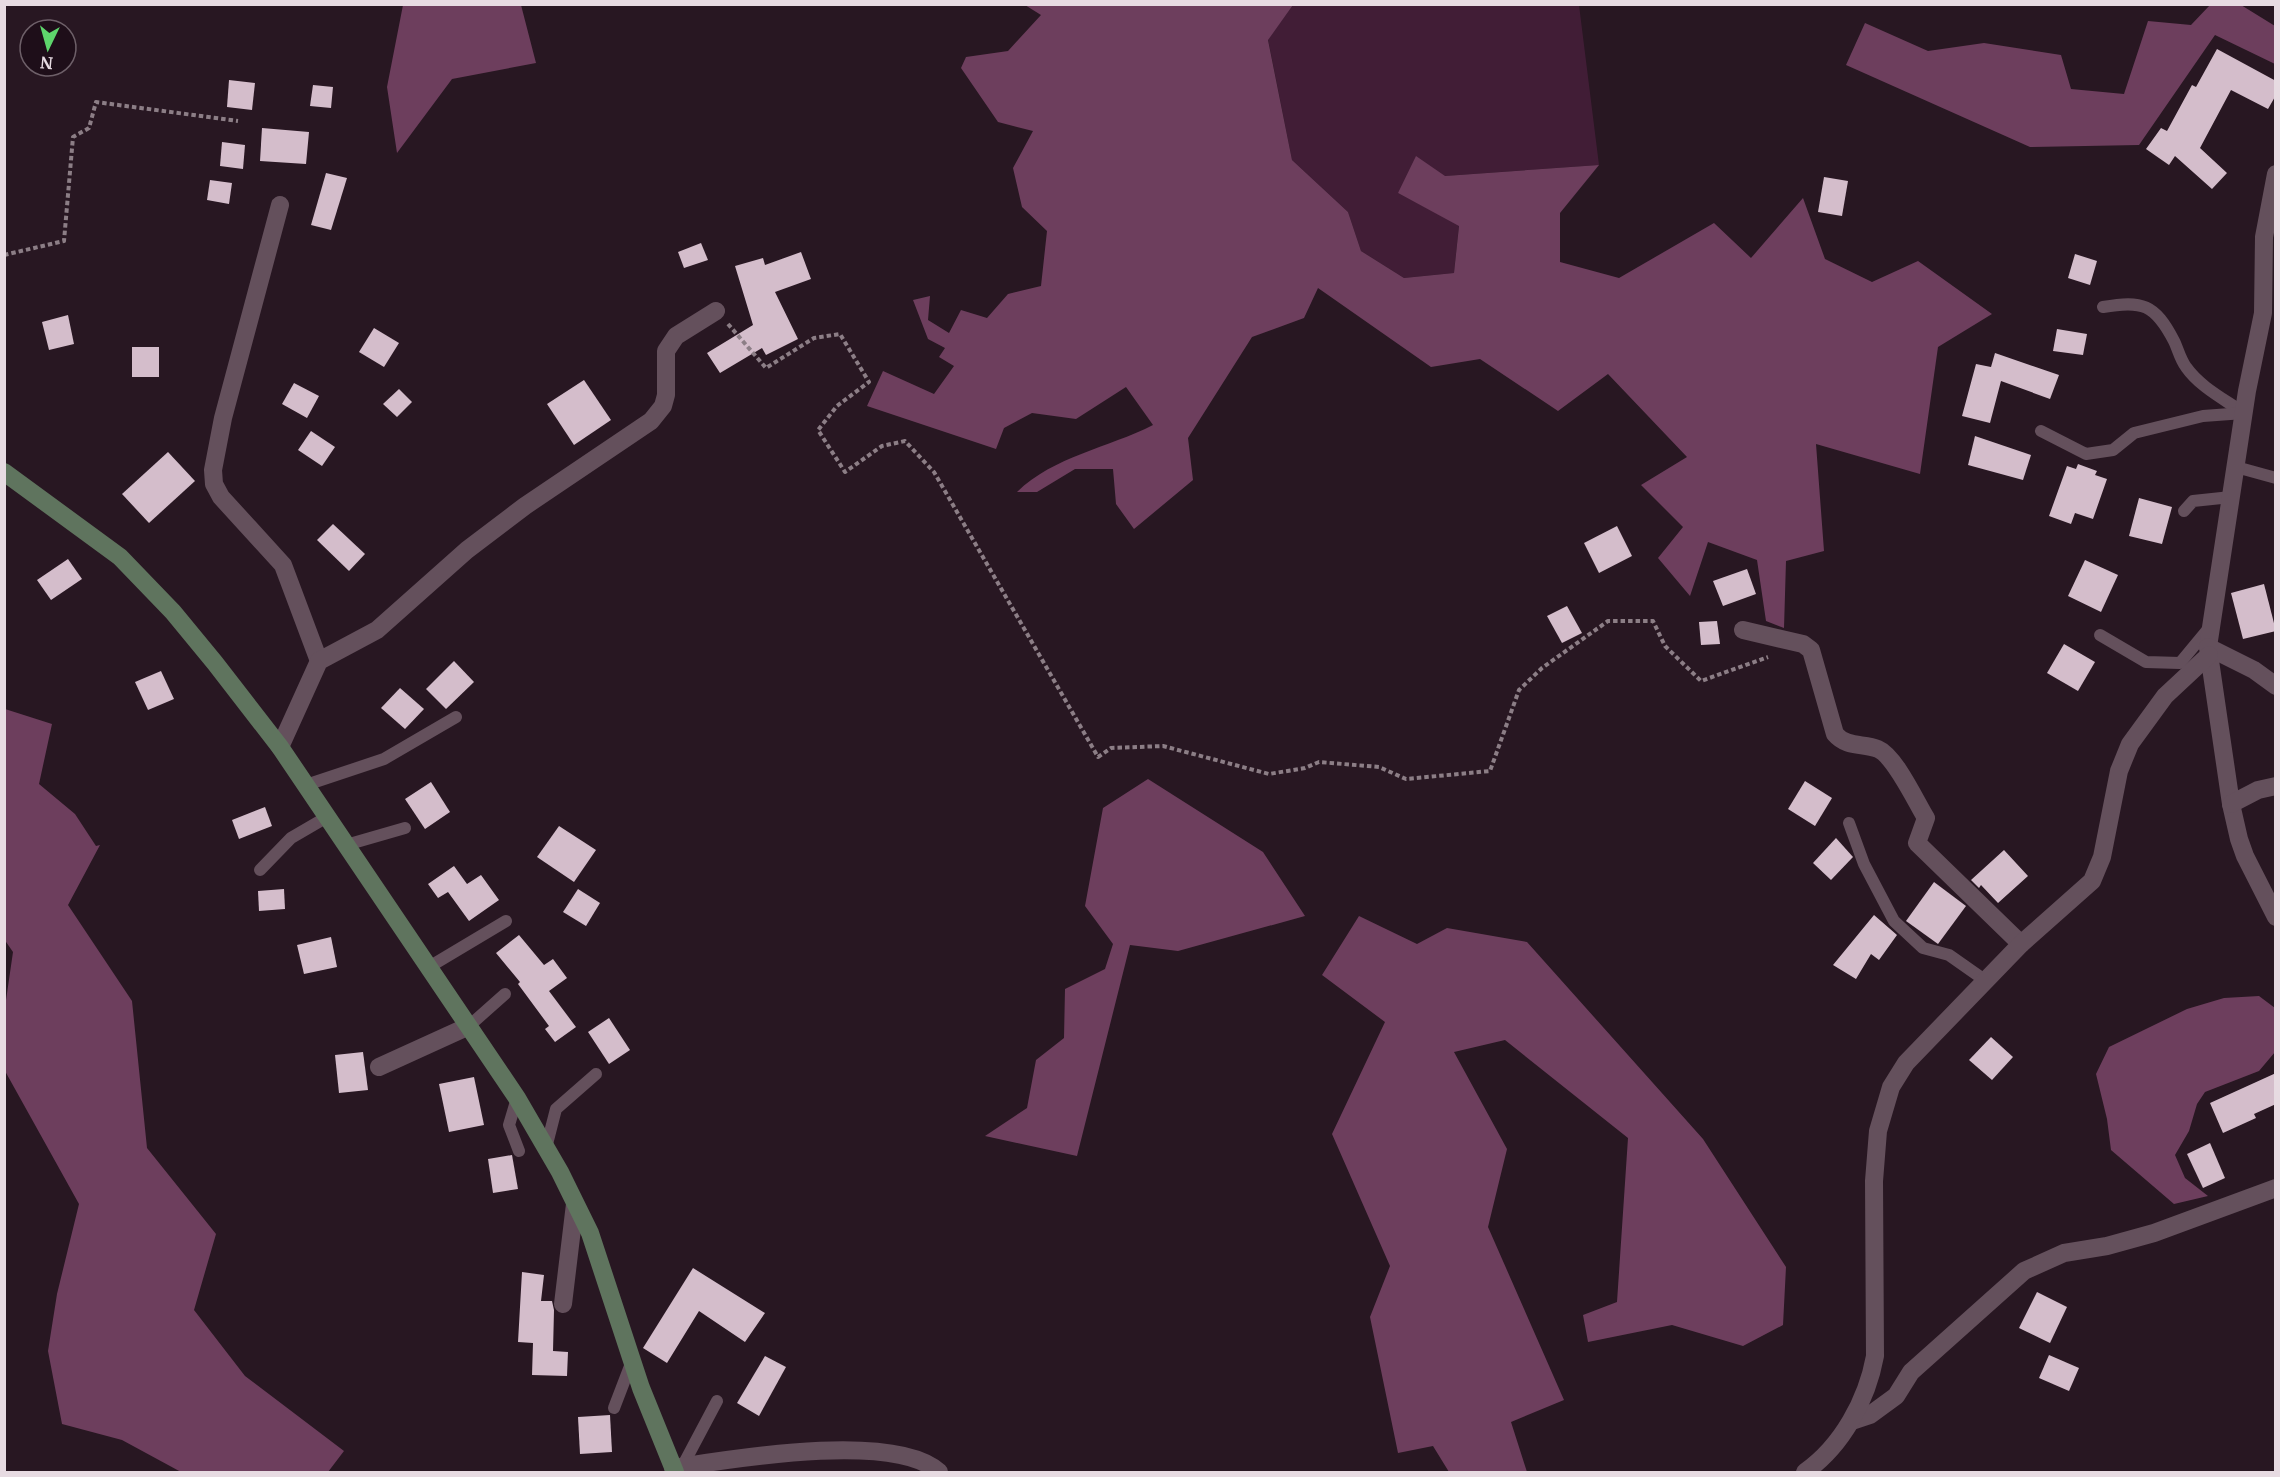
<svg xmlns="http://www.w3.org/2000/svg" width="2280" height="1477" font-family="Merriweather,serif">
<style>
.green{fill:#411d36}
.forest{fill:#6d3e5d}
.building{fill:#d4bdcb}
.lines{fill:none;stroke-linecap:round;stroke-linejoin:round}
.path{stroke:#8c7e86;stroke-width:4;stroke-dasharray:4.5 3;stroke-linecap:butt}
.lane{stroke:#64505c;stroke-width:12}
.street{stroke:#64505c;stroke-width:18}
.secondary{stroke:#5f745e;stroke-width:18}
</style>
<rect width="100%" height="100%" fill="#281722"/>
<polygon class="green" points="1293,5 1579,5 1599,165 1445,176 1398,193 1459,225 1454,273 1404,278 1361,251 1348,212 1292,160 1268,39"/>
<g class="forest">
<polygon points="403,5 521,5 536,63 452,79 397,153 387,87"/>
<path d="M1025,5H1293L1268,40L1292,160L1348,212L1361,251L1404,278L1454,273L1459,226L1398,193L1416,156L1445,176L1599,165L1560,213V262L1619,278L1714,223L1751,258L1803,198L1825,259L1872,282L1918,261L1992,314L1938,347L1920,474L1816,444L1824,551L1786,561L1784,628L1766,621L1757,560L1708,542L1690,596L1658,558L1683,527L1641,485L1687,457L1608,374L1558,411L1480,359L1431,367L1318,288L1304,318L1252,337L1188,438L1193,480L1134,529L1116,504L1113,469H1075L1037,492H1017C1054,456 1108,448 1153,425L1126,387L1076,419L1032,413L1004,428L996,449L867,406L883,371L934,394L954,366L939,357L945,348L928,339L913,300L930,296L928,320L949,333L961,310L987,318L1008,294L1041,286L1047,231L1022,207L1013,168L1033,131L998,122L961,68L966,57L1008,51L1041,15Z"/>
<polygon points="2241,5 2275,26 2275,64 2215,35 2139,145 2030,147 1846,65 1865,23 1928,51 1984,43 2061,55 2071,89 2124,94 2148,21 2191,25 2210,5"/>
<polygon points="5,709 52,724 39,784 75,814 96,846 100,845 68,905 132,1001 147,1148 216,1234 194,1310 245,1376 344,1451 328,1472 181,1472 122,1440 62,1424 48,1351 57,1294 79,1204 5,1071 5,1007 13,952 4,939"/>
<polygon points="1148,779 1263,852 1305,916 1178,951 1130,945 1077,1156 985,1136 1027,1108 1036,1060 1064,1038 1065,989 1105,969 1113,944 1085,906 1103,808"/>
<polygon points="1359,916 1417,944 1447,928 1527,942 1703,1139 1786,1267 1783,1325 1743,1346 1672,1325 1588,1342 1583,1315 1617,1302 1628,1138 1505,1040 1454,1052 1507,1149 1488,1227 1564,1400 1511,1422 1527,1472 1449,1472 1433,1446 1398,1453 1370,1317 1390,1266 1332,1134 1385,1022 1322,975"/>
<polygon points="2259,996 2275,1008 2275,1052 2259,1071 2205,1092 2197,1104 2189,1131 2175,1155 2185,1178 2208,1196 2174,1204 2111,1150 2107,1119 2096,1074 2109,1047 2187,1009 2224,998"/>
</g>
<g class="building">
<polygon points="2217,49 2276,81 2276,95 2268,109 2231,90 2200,148 2227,173 2212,189 2175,156 2169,165 2146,149 2161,128 2167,131 2192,85 2196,87"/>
<polygon points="229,80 255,83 252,110 227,107"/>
<polygon points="313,85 333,87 331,108 310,106"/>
<polygon points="262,128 309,132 306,164 260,161"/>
<polygon points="222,142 245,145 243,169 220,166"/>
<polygon points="326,173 347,178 331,230 311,225"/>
<polygon points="1824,177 1848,181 1842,216 1818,212"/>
<polygon points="210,180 232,183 229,204 207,200"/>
<polygon points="701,243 708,260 684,268 678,252"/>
<polygon points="801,252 811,279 775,292 798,339 766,355 762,348 720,373 707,353 753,325 735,266 763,258 765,265"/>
<polygon points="2075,254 2097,261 2090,285 2068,278"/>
<polygon points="68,315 74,344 49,350 42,322"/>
<polygon points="374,328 399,343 384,367 359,352"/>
<polygon points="2057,329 2087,334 2083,355 2053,351"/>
<rect x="132" y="347" width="27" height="30"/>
<polygon points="1995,353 2059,375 2050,399 2001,381 1990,423 1962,416 1976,364 1991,367"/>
<polygon points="584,380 611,420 574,445 547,404"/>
<polygon points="294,383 319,396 307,418 282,404"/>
<polygon points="399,389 412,402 397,417 383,404"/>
<polygon points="311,431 335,447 322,466 298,450"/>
<polygon points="1975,436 2031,455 2023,480 1968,465"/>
<polygon points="168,452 195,481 149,523 122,494"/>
<polygon points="2078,464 2097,471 2095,475 2107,479 2093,519 2075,513 2071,524 2049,516 2067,466 2076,469"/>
<polygon points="2139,498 2172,507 2162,544 2129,536"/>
<polygon points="333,524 365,554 349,571 317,540"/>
<polygon points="1617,526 1632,556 1599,573 1584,543"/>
<polygon points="68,559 82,579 51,600 37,580"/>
<polygon points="2085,560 2118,575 2101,612 2068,596"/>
<polygon points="1747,569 1756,594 1723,606 1713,581"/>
<polygon points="2264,584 2276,631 2243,639 2231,593"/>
<polygon points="1567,606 1582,633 1562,643 1547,616"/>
<polygon points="1717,621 1720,644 1701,645 1699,622"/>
<polygon points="2064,644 2095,662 2078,691 2047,673"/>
<polygon points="454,661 474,682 446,709 426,689"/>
<polygon points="161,671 174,699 148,710 135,682"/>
<polygon points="400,688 424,709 405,729 381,708"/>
<polygon points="1805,781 1832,798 1815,826 1788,809"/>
<polygon points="431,782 450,812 425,829 405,799"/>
<polygon points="265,807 272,826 239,839 232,820"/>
<polygon points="559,826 596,850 574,882 537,857"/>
<polygon points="1836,838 1853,857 1831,880 1813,863"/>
<polygon points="2004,850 2028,876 1998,903 1981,885 1979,888 1971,880"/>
<polygon points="454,866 467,884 481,875 499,900 469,921 448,892 438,898 428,884"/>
<polygon points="1934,882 1966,906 1938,944 1906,921"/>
<polygon points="284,889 285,909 259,911 258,891"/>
<polygon points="578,889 600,903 586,926 563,912"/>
<polygon points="1874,915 1897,935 1879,960 1871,954 1856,979 1833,965"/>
<polygon points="519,935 544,965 553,959 567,978 549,991 576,1027 555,1042 545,1029 549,1026 518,984 520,982 496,953"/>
<polygon points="331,937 337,967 304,974 297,945"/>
<polygon points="609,1018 630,1050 609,1064 588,1032"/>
<polygon points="1991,1037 2013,1057 1992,1080 1969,1060"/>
<polygon points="363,1052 368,1090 339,1093 335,1055"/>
<polygon points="2276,1073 2276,1104 2254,1114 2256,1118 2223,1133 2210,1103"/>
<polygon points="474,1077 484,1125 449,1132 439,1084"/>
<polygon points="2210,1143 2225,1178 2203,1188 2187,1154"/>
<polygon points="512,1155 518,1189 493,1193 488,1159"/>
<polygon points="693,1268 765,1313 745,1342 699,1311 667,1363 643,1348"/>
<polygon points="522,1272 544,1275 541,1301 552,1301 554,1310 553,1351 568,1352 567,1376 532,1375 533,1343 518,1342"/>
<polygon points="2037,1292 2067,1307 2050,1343 2019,1328"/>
<polygon points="2049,1355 2079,1368 2069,1391 2039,1378"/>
<polygon points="765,1356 786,1367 759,1416 737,1403"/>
<polygon points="610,1415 612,1452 580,1454 578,1417"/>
</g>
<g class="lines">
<g class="path">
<polyline points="4,255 64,241 73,137 89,128 96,102 238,121"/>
<polyline points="728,324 766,368 814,338 840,334 869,382 837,406 818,430 845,472 882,446 905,441 934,472 1098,757 1111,748 1163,746 1269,774 1305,768 1319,762 1379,767 1406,779 1490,771 1519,690 1542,668 1608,621 1653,621 1665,646 1701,681 1768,657"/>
</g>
<g class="lane">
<path d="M2103,307C2142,300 2155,304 2174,341C2178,349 2180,359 2186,367C2200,387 2224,399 2244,413"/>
<polyline points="2041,431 2086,454 2113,450 2134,433 2203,416 2244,413"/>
<polyline points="2236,467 2276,478"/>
<polyline points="2184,511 2193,501 2231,497"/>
<polyline points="2100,635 2146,662 2180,663 2209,628"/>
<polyline points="306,785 384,759 456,717"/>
<polyline points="1849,823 1864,864 1894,921 1923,948 1949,955 1986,981"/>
<polyline points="346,845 405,828"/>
<polyline points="260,870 291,838 327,817"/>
<polyline points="429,967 506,921"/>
<polyline points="469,1026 505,994"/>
<polyline points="517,1098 509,1125 519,1151"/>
<polyline points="546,1148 556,1109 596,1074"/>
<polyline points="614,1408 632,1361"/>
<polyline points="682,1467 717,1401"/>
</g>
<g class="street">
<polyline points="2276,174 2264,237 2263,313 2247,391 2208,647 2231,804 2239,839 2245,856 2276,917"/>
<polyline points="280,205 223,418 213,470 214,484 221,497 283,565 319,661"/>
<path d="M1743,630L1803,644L1811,650L1835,734C1847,748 1863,743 1878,749C1895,756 1916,802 1926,818L1917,843L2021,944"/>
<polyline points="2208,647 2254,670 2276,686"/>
<polyline points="280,747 319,661 377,630 467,550 525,506 651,421 663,406 666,395 666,351 676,336 716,311"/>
<polyline points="2231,804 2258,790 2276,786"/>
<polyline points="379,1067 469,1026"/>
<polyline points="563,1304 575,1204"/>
<polyline points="1852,1421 1870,1415 1896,1396 1911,1372 2024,1271 2064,1253 2107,1246 2154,1233 2276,1188"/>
<path d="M673,1468C732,1459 894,1431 939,1472"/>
<path d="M1805,1472C1842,1446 1867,1400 1875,1356L1874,1181L1878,1131L1891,1087L1906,1063L2021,944L2092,881L2102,857L2119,771L2130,744L2165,696L2209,655"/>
</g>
<polyline class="secondary" points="4,472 120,557 173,612 215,663 280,747 517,1098 560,1172 590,1233 641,1388 675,1472"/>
</g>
<rect width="2280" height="1477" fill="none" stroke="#e7dbe2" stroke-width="12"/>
<g transform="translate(48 48) rotate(185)"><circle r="28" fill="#1e0e19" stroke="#6e6069" stroke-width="1.5"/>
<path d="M0-4.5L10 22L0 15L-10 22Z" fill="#5ed56c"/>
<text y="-9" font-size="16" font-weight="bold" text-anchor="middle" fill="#e7dbe2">N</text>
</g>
</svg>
